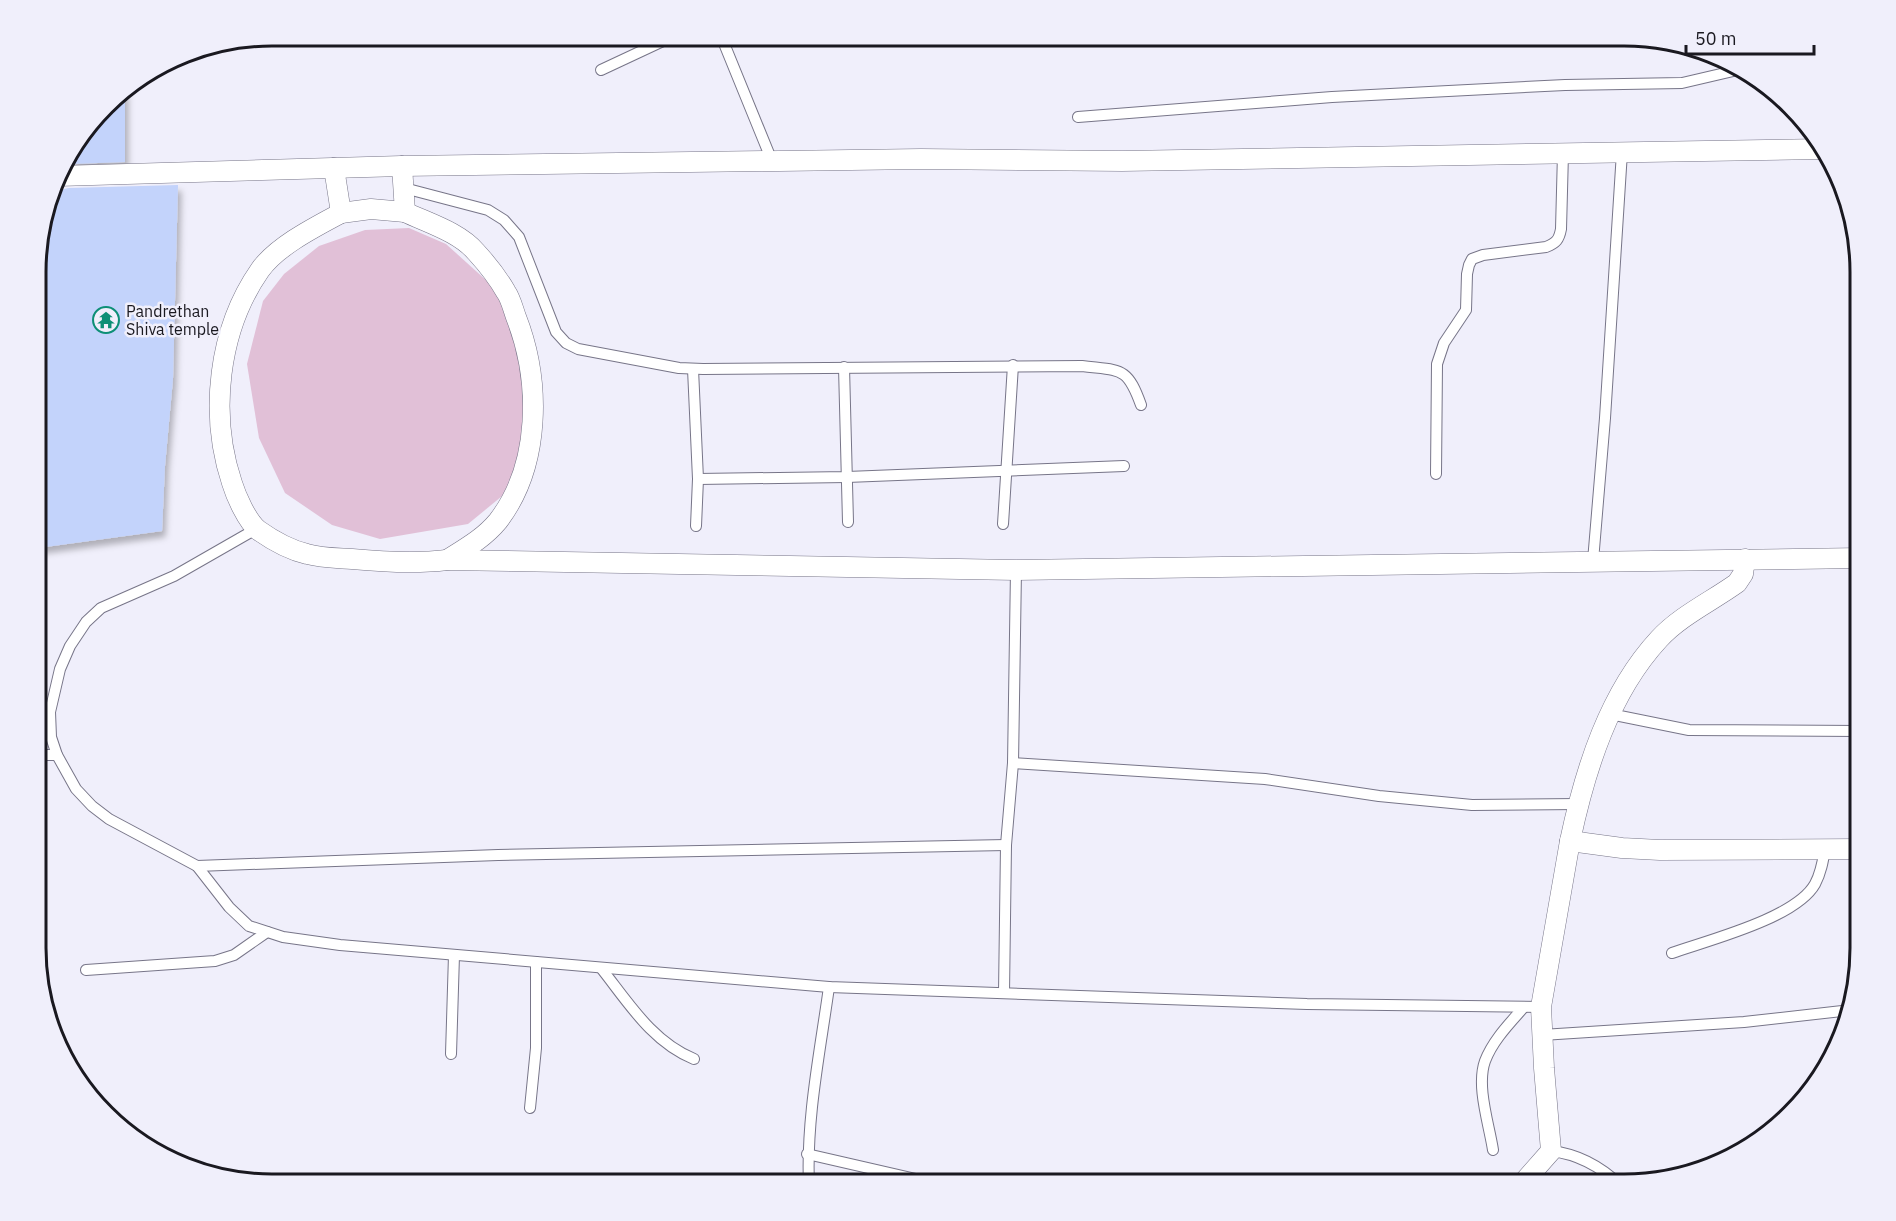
<svg xmlns="http://www.w3.org/2000/svg" width="1896" height="1221" font-family="'IBM Plex Sans',sans-serif">
<style>
.green{fill:#e1c0d7}
.building{fill:#c3d3fb;filter:url(#shadow)}
.lines{fill:none;stroke-linecap:round;stroke-linejoin:round}
.lane-casing{stroke:#777588;stroke-width:12}
.street-casing{stroke:#777588;stroke-width:21}
.lane{stroke:#fff;stroke-width:10}
.street{stroke:#fff;stroke-width:20}
.labels{text-anchor:middle;stroke-width:5;stroke-linejoin:round;paint-order:stroke}
.poi-label{font-size:16px;fill:#1a1920;stroke:#f0effb;text-anchor:start}
.rim{fill:none;stroke:#1a1920;stroke-width:3}
</style>
<defs>
<filter id="shadow"><feDropShadow dx="3.5" dy="6" stdDeviation="3" flood-color="#0004"/></filter>
</defs>
<rect width="100%" height="100%" fill="#f0effb"/>
<polygon class="green" points="409,228 446,244 497,290 528,382 528,428 507,492 468,524 380,539 332,525 285,493 259,438 247,364 263,301 284,274 319,246 365,230"/>
<g class="building">
<polygon points="125,89 125,162 70,164 70,154 116,95"/>
<polygon points="178,185 173,379 165,466 162,531 38,548 38,260 42,230 53,191 69,188"/>
</g>
<g class="lines">
<defs>
<g id="lane">
<polyline points="654,36 663,41 681,36"/>
<polyline points="721,36 772,161"/>
<polyline points="390,39 395,36"/>
<polyline points="601,70 663,41"/>
<polyline points="1078,117 1332,97 1565,85 1682,83 1742,69"/>
<path d="M404,188L488,210L504,220L519,237L556,332L566,343L578,349L679,368L703,369L1082,366C1121,371 1127,366 1141,405"/>
<polyline points="844,367 848,522"/>
<polyline points="693,369 698,479 696,526"/>
<path d="M1436,474L1437,364L1444,343L1466,310L1467,274L1469,265L1472,259L1483,255L1546,247C1556,243 1559,240 1561,229L1563,153"/>
<polyline points="698,479 847,477 1124,466"/>
<polyline points="1003,524 1013,365"/>
<polyline points="256,529 174,576 101,608 86,622 70,646 60,669 50,712 51,737 57,755 76,789 92,806 109,819 197,866 229,907 249,926 283,937 340,945 829,987 1307,1004 1541,1007"/>
<polyline points="1593,561 1605,418 1622,152"/>
<polyline points="1610,714 1689,730 1860,731"/>
<polyline points="38,755 57,755"/>
<polyline points="1013,763 1265,779 1379,796 1472,805 1578,804"/>
<polyline points="197,866 498,855 1006,845"/>
<path d="M1672,953C1709,940 1796,918 1815,884C1821,873 1823,861 1825,849"/>
<path d="M601,968C628,1002 652,1042 694,1059"/>
<polyline points="86,970 215,961 234,955 267,932"/>
<polyline points="1004,993 1006,845 1013,763 1016,570"/>
<polyline points="1542,1035 1744,1022 1851,1010"/>
<polyline points="451,1054 454,955"/>
<polyline points="530,1108 536,1048 536,962"/>
<path d="M1493,1150C1489,1124 1476,1086 1485,1061C1493,1040 1510,1023 1524,1007"/>
<path d="M1551,1151C1578,1154 1600,1166 1620,1185"/>
<polyline points="807,1154 942,1185"/>
<polyline points="411,1185 419,1180"/>
<path d="M809,1185C806,1119 820,1052 829,987"/>
</g>
<g id="street">
<path d="M402,166L405,212C428,223 459,232 476,252C487,264 498,278 506,292C511,299 513,309 516,317C541,381 541,465 498,521C484,538 466,548 447,560"/>
<path d="M334,168L341,213C315,227 277,246 260,270C218,330 209,414 232,483C236,496 247,521 258,530C272,540 290,550 307,554C321,558 337,558 352,559C384,562 415,564 447,560L1016,570L1860,558"/>
<polyline points="58,176 402,166 921,159 1122,161 1823,149"/>
<polyline points="341,213 371,209 405,212"/>
<path d="M1745,559L1743,574L1737,583C1712,601 1680,616 1659,639C1609,693 1585,770 1570,841L1622,848L1660,850L1860,849"/>
<polyline points="1521,1185 1551,1151 1544,1068 1541,1007 1570,841"/>
</g>
</defs>
<use href="#lane" class="lane-casing"/>
<use href="#street" class="street-casing"/>
<use href="#lane" class="lane"/>
<use href="#street" class="street"/>
</g>
<defs>
<symbol id="temple-ring" viewBox="-11 -11 22 22"><circle r="9.5" fill="#f0effb" stroke="#0d8f76" stroke-width="1.5"/><path d="M0-6L5-2H3V0L6.5 2.5H4V6H1.5V3h-3V6H-4V2.5H-6.5L-3 0V-2H-5Z" fill="#0d8f76"/></symbol>
</defs>
<g fill-rule="evenodd">
<use href="#temple-ring" x="91" y="305" width="30" height="30"/>
</g>
<g class="labels">
<g class="poi-label">
<text x="126" y="317">Pandrethan<tspan x="126" dy="18">Shiva temple</tspan></text>
</g>
</g>
<path d="M0 0H1896V1221H0ZM272 46H1624A226 226 0 0 1 1850 272V948A226 226 0 0 1 1624 1174H272A226 226 0 0 1 46 948V272A226 226 0 0 1 272 46Z" fill="#f0effb" fill-rule="evenodd"/>
<path class="rim" d="M272 46H1624A226 226 0 0 1 1850 272V948A226 226 0 0 1 1624 1174H272A226 226 0 0 1 46 948V272A226 226 0 0 1 272 46Z"/>
<path d="M1686 45v9h128v-9" fill="none" stroke="#1a1920" stroke-width="3"/>
<text x="1695" y="45" font-size="18" fill="#1a1920" stroke="#f0effb" stroke-width="4.5" paint-order="stroke">50 m</text>
</svg>
